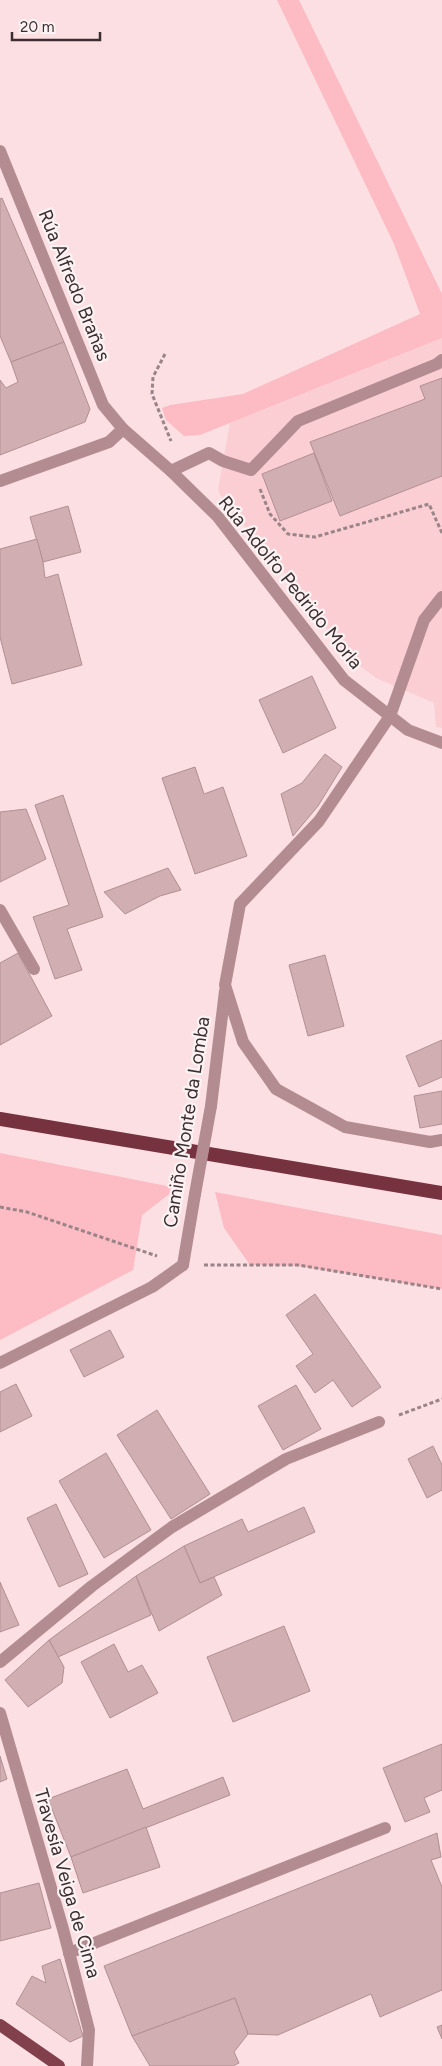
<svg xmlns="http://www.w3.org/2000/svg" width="442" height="2066" font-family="Figtree,sans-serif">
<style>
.built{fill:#fbced3}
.green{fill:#fdbbc4}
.building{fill:#d1aeb2;stroke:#b18f93}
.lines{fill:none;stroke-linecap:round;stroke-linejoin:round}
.path{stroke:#998487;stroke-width:3;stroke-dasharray:4 2.5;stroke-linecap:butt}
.service{stroke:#b38c91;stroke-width:12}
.minor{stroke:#b38c91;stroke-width:12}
.primary{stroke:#81404c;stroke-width:12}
.trunk{stroke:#773240;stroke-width:14}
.minor-bridge{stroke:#b38c91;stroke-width:12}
.labels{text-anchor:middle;stroke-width:4.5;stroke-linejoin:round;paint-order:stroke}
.street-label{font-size:19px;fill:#3c2e30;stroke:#faf2f3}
</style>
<rect width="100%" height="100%" fill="#fcdfe2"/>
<polygon class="built" points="442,338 442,728 436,727 434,703 376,678 347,656 275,560 225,505 218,490 230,423"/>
<g class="green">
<polygon points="277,0 299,0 442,294 442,338 200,435 184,436 166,420 162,408 170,405 243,394 420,314 394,244"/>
<polygon points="0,1153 177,1188 142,1215 133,1270 0,1340"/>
<polygon points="215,1192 442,1235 442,1289 298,1266 250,1265 224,1228"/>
</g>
<g class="building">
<polygon points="2,198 64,342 11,362 0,336 0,199"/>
<polygon points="64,342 90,409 85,422 0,455 0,380 6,388 18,382 11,362"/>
<polygon points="442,378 442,476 340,516 310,442 425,399 420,386"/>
<polygon points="314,453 332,501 280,521 262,474"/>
<polygon points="68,506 81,552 43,562 30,517"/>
<polygon points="37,539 43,562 45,578 58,574 82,665 12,684 0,637 0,549"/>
<polygon points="312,676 336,728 283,753 259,700"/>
<polygon points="325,754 342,767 318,806 293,836 281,794 302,783"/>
<polygon points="195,767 204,794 223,787 247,856 195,874 162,778"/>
<polygon points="63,795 103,917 67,929 82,970 55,979 33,917 69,905 35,805"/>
<polygon points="26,809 46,859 0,882 0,812"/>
<polygon points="168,868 181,890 160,896 125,914 104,892"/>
<polygon points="18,953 52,1016 0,1045 0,963"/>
<polygon points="325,955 344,1026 308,1036 289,965"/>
<polygon points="442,1040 442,1077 419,1087 406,1056"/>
<polygon points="442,1091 442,1124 420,1128 414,1096"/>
<polygon points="315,1294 381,1387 352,1407 333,1380 315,1393 296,1366 313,1354 286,1315"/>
<polygon points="110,1330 124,1357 84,1377 70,1350"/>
<polygon points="16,1384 32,1416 0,1432 0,1392"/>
<polygon points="296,1385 321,1429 283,1450 258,1406"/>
<polygon points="157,1410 210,1494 171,1519 117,1435"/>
<polygon points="433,1446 442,1465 442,1490 427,1498 408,1459"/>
<polygon points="106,1453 151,1530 104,1558 59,1481"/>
<polygon points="56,1504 88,1574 59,1587 27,1518"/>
<polygon points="304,1507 315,1532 200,1583 184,1546 242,1519 248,1532"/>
<polygon points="184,1546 200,1583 214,1577 222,1595 159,1631 136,1576"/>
<polygon points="136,1576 151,1615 58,1657 49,1640"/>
<polygon points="0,1582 19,1625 0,1632"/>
<polygon points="284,1626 310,1691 233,1722 207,1657"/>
<polygon points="49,1640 64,1667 62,1683 28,1707 5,1680"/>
<polygon points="114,1644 128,1672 142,1665 158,1693 110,1718 81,1662"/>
<polygon points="442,1744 442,1790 424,1798 430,1812 405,1822 383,1768"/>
<polygon points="0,1756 7,1779 0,1782"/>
<polygon points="127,1769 143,1809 223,1777 230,1795 71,1857 48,1799"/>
<polygon points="146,1827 160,1867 83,1893 71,1857"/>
<polygon points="437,1833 441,1857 431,1860 442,1887 442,1990 380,2017 371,1994 278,2035 248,2034 235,1998 132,2036 104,1966"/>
<polygon points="39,1883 51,1928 0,1941 0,1893"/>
<polygon points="60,1959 83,2036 70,2042 16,2004 32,1976 46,1983 42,1966"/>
<polygon points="235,1998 248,2034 234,2052 239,2063 233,2066 150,2066 132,2036"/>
<polygon points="442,2025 442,2039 437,2027"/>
</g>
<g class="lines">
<g class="path">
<polyline points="165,354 153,377 152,394 171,441"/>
<polyline points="260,489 270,514 288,534 315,537 429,504 442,533"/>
<polyline points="0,1207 27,1212 157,1256"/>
<polyline points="204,1265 298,1265 442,1289"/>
<polyline points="399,1415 442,1399"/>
</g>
<g class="service">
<polyline points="171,471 209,453 223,461 251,470 298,421 437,364 442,360"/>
<polyline points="390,716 424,620 442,597"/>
<polyline points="0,1363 152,1287 183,1265"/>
<polyline points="69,1953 385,1828"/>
</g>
<g class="minor">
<polyline points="0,151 103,405 123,429 171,471 218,517 344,680 408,730 442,743"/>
<polyline points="0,481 109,442 123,429"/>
<polyline points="390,716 319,821 240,904 225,985 243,1042 276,1089 345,1127 430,1142 442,1140"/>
<polyline points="0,910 34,969"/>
<polyline points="211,1106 225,991"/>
<polyline points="183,1265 195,1194"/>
<polyline points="0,1662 92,1586 172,1527 286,1459 379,1422"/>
<polyline points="0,1713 63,1929 89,2030 87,2066"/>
</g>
<polyline class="primary" points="0,2025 59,2066"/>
<polyline class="trunk" points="0,1119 442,1193"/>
<polyline class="minor-bridge" points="195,1194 211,1106"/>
</g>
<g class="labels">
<g class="street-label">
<text transform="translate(75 285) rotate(68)" y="7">Rúa Alfredo Brañas</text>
<text transform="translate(291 582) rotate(51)" y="7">Rúa Adolfo Pedrido Morla</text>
<text transform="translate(186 1122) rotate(-81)" y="7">Camiño Monte da Lomba</text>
<text transform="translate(68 1883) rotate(74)" y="7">Travesía Veiga de Cima</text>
</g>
</g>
<path d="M12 32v8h88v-8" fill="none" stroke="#3c2e30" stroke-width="2.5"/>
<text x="20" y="32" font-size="15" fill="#3c2e30" stroke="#faf2f3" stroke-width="4" paint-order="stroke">20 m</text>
</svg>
